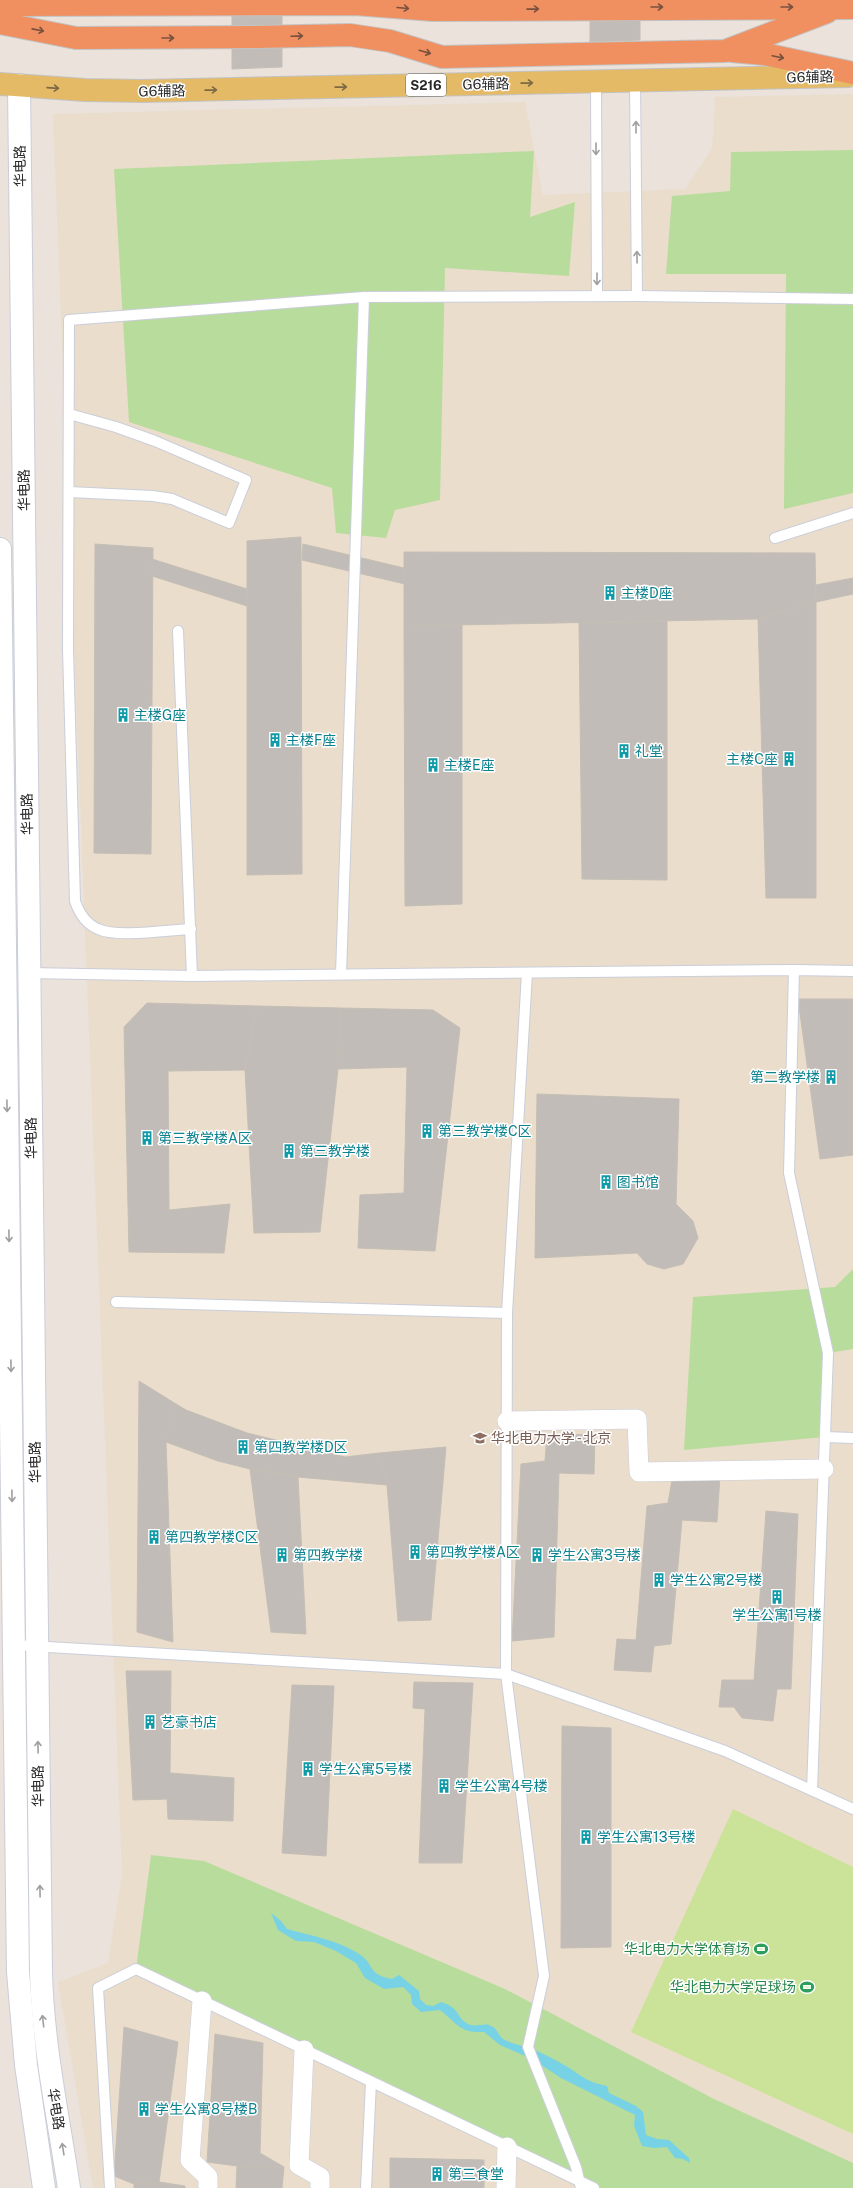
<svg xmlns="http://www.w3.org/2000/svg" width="853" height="2188" font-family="'Public Sans','Noto Sans SC',sans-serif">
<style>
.education{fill:#eaddcc}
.green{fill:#b8dc9c}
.pitch{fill:#cbe398}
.water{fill:#76d2e4}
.building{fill:#c2bcb8;stroke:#c5beb5}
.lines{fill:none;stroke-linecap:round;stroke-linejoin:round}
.service-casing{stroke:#caced9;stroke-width:12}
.minor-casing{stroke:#caced9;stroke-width:20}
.tertiary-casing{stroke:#caced9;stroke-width:24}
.primary-casing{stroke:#c3c3c3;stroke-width:24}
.motorway-casing{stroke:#c3c3c3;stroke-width:24}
.service{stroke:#fff;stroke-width:10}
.minor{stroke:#fff;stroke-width:19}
.tertiary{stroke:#fff;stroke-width:22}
.primary{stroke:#e4ba66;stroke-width:22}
.motorway{stroke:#f08f60;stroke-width:22}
.oneway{stroke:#79523f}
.oneway2{stroke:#7d6a44}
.oneway3{stroke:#9f9f9f}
.labels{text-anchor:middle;stroke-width:3;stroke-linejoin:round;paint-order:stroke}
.shield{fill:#fff;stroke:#696969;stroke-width:1}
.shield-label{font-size:13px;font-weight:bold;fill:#292929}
.street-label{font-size:14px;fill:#292929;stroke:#fff}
.culture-label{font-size:14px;fill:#0d838f;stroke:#fff;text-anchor:start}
.education-label{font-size:14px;fill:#785e54;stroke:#fff;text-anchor:start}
.leisure-label{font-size:14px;fill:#27864d;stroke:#fff;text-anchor:end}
</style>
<rect width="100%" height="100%" fill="#eae2db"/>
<polygon class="education" points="853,94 853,2188 93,2188 58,1982 108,1963 122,1874 53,114 525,102 543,195 685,189 712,149 715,97"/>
<g class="green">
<polygon points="853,150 853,493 784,509 786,274 666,274 672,196 730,191 731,152"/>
<polygon points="534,151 530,217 575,202 569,276 445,268 440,500 395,510 386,538 336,533 332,488 129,422 114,169"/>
<polygon points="853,1269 853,1349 828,1353 824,1437 684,1450 693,1297 835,1287"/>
<polygon points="151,1855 204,1861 505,1989 714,2099 853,2163 853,2188 597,2188 136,1969"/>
</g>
<polygon class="pitch" points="733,1809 853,1867 853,2134 631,2032"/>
<path class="water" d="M271,1913L281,1921L287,1929C312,1936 338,1940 359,1954C376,1965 366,1974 392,1979L399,1975L419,1991L420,1999L426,2005L433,2006L441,2002C461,2008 456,2018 468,2024C477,2028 484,2022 491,2026C498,2029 498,2035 503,2039C513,2045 526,2046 537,2051C546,2055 556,2060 564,2065C582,2075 585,2082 607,2086L609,2093L636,2106L643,2112L646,2135L657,2139L669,2140L689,2158L690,2163L683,2159L675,2158L667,2147L654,2148L642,2146L634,2126L635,2115L561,2078L532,2059L500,2045L484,2032C459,2033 458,2024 440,2010L421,2012L412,2004L411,1995L403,1987L384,1989L365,1978L356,1963L336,1951L314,1942L296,1941L278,1930Z"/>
<g class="building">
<polygon points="590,0 640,0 640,40 590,42"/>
<polygon points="282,9 282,67 232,69 232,11"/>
<polygon points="301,537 302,874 247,875 247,541"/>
<polygon points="95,544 153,548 151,854 94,853"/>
<polygon points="303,544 404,568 405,584 302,560"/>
<polygon points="404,552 815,553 816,602 758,619 404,626"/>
<polygon points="152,559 247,589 247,606 152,576"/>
<polygon points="853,578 853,594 816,602 816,585"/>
<polygon points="816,602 816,898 766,898 758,619"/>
<polygon points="667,621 667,880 582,879 579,623"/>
<polygon points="462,625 462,904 405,906 404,626"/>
<polygon points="798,999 853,999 853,1155 820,1159"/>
<polygon points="147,1003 257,1006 245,1070 168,1071 169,1210 230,1204 224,1253 129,1252 124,1027"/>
<polygon points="257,1006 340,1008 338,1069 320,1232 254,1233 245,1070"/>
<polygon points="340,1008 433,1010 460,1028 435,1251 358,1248 360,1195 404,1193 407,1067 338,1069"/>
<polygon points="537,1094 679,1099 676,1204 693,1221 698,1238 683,1264 664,1269 647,1264 637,1253 535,1258"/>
<polygon points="139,1381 176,1404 166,1442 173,1642 137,1632"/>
<polygon points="176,1404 186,1410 247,1433 345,1457 379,1453 387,1485 298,1477 250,1469 218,1461 166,1442"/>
<polygon points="595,1434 594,1474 559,1473 554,1637 512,1641 521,1464 545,1461 547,1436"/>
<polygon points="446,1447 431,1620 398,1621 387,1485 379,1453"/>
<polygon points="250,1469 298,1477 306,1634 271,1632"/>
<polygon points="673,1474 720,1476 717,1522 682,1520 671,1644 654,1646 651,1672 614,1670 617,1639 636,1640 647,1506 668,1503"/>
<polygon points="766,1511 798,1514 791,1689 777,1689 773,1721 742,1718 734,1707 719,1707 722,1680 754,1680"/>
<polygon points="126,1671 171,1671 170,1773 234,1778 233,1821 168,1819 167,1799 133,1800"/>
<polygon points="414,1682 473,1683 462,1863 419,1863 425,1709 413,1708"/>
<polygon points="292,1685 334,1686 326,1856 282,1853"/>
<polygon points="562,1726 611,1728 611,1947 561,1948"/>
<polygon points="124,2027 178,2042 159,2182 134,2184 114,2176"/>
<polygon points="215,2034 263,2043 260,2153 284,2167 237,2166 207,2162"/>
<polygon points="390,2158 484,2160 484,2188 390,2188"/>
<polygon points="237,2166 284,2167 282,2188 236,2188"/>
<polygon points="159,2182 185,2186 185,2188 134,2188 134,2184"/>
</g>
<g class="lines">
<defs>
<g id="service">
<polyline points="635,81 637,296"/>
<polyline points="596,82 597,296"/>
<polyline points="69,492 153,496 172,499 229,523 246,480 155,441 116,427 69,414"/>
<polyline points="775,538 853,513"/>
<polyline points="178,631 192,976"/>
<path d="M191,929C169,930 116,938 98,929C86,924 79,913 75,901L68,649L69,320L364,297L637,296L853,299"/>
<polyline points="794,970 789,1173 828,1353 812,1790"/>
<polyline points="29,973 192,976 794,970 853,971"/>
<polyline points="527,973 507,1313 506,1674 544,1976 528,2047 576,2167 581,2188"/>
<polyline points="341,974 364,297"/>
<polyline points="116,1302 507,1313"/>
<polyline points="825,1437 853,1438"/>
<polyline points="14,1645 506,1674 725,1751 853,1809"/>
<polyline points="110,2188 98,1988 136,1969 594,2188"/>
<polyline points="366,2188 371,2082"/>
</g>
<g id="minor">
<polyline points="507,1421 637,1419 639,1472 824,1469"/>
<polyline points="202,2001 190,2160 208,2177 208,2188"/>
<polyline points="304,2050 299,2165 320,2177 320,2188"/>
<polyline points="506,2188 507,2147"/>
</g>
<g id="tertiary">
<path d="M19,85L41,1973C43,2045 58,2116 69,2188"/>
<polyline points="0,549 18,1972 26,2065 44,2188"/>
</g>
<polyline id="primary" points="0,84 85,90 142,91 848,76"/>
<g id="motorway">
<polyline points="0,5 355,4 433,10 853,8"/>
<polyline points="0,23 76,38 256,37 350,35 390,41 442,57 725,51 827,12"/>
<polyline points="732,51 764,54 853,73"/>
</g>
</defs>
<use href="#service" class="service-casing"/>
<use href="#minor" class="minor-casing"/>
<use href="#tertiary" class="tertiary-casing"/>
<use href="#primary" class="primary-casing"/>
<use href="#motorway" class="motorway-casing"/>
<use href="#service" class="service"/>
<use href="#minor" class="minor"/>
<use href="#tertiary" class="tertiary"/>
<use href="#primary" class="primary"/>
<use href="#motorway" class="motorway"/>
</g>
<defs><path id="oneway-shaft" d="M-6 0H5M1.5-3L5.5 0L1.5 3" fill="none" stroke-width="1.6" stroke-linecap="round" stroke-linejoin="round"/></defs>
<g class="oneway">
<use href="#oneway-shaft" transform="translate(657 7)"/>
<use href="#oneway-shaft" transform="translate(787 7)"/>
<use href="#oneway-shaft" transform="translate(403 8) rotate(5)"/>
<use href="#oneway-shaft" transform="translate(533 9) rotate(-1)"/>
<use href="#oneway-shaft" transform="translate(38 30) rotate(11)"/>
<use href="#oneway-shaft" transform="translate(297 36) rotate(-2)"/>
<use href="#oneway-shaft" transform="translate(168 38)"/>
<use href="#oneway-shaft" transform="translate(425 52) rotate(16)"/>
<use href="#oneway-shaft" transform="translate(778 57) rotate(12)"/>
</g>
<g class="oneway2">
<use href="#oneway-shaft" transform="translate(527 83) rotate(-1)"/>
<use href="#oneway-shaft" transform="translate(341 87) rotate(-1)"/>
<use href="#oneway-shaft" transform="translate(53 88) rotate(4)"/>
<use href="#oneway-shaft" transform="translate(211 90) rotate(-1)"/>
</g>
<g class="oneway3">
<use href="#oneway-shaft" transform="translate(636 127) rotate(-90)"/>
<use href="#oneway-shaft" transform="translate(596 149) rotate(90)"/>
<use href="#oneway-shaft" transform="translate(637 257) rotate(-91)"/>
<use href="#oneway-shaft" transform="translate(597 279) rotate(90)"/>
<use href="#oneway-shaft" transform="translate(7 1106) rotate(89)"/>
<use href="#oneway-shaft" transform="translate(9 1236) rotate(89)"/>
<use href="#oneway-shaft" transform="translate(11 1366) rotate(89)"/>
<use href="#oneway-shaft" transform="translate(12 1496) rotate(89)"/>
<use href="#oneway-shaft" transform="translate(38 1747) rotate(-91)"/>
<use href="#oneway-shaft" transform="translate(40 1891) rotate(-91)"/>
<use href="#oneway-shaft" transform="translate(43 2021) rotate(-97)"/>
<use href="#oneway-shaft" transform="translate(63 2149) rotate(-99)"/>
</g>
<defs>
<symbol id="building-bare" viewBox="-9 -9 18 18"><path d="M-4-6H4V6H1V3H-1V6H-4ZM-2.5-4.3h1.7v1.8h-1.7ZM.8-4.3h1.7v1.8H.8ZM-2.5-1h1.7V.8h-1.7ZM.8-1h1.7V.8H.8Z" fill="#0f9aa8" stroke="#fff" stroke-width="2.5" paint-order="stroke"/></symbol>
<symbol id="university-bare" viewBox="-9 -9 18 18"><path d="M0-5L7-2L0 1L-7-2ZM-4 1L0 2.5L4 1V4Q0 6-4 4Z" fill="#8d6e63" stroke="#fff" stroke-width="2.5" paint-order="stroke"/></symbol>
<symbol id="stadium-bare" viewBox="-9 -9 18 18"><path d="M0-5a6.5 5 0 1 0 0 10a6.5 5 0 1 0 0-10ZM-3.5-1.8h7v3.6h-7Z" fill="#2e9e5b" stroke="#fff" stroke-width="2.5" paint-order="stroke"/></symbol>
</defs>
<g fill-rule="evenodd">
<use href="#building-bare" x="600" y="583" width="20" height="20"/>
<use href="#building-bare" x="113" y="705" width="20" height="20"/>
<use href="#building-bare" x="265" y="730" width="20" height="20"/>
<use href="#building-bare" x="614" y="741" width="20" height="20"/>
<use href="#building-bare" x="779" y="749" width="20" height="20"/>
<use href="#building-bare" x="423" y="755" width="20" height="20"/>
<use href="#building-bare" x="821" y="1067" width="20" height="20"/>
<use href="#building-bare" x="417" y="1121" width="20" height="20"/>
<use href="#building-bare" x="137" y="1128" width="20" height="20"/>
<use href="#building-bare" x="279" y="1141" width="20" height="20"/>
<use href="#building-bare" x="596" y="1172" width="20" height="20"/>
<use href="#university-bare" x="470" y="1428" width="20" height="20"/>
<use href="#building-bare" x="233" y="1437" width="20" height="20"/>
<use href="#building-bare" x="144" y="1527" width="20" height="20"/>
<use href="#building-bare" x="405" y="1542" width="20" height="20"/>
<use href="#building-bare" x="272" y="1545" width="20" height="20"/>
<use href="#building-bare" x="527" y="1545" width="20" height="20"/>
<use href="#building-bare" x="649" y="1570" width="20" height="20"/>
<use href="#building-bare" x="767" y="1587" width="20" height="20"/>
<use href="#building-bare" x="140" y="1712" width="20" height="20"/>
<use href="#building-bare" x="298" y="1759" width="20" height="20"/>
<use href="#building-bare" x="434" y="1776" width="20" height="20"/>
<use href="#building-bare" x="576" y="1827" width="20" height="20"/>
<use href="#stadium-bare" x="751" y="1939" width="20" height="20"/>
<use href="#stadium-bare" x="797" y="1977" width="20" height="20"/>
<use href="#building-bare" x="134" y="2099" width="20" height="20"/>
<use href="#building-bare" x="427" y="2164" width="20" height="20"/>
</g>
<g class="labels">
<rect class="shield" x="406" y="74" width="40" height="22" rx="3"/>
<g class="shield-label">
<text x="426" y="90">S216</text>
</g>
<g class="street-label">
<text transform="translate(810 77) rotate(-1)" y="5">G6辅路</text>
<text transform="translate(486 84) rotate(-1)" y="5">G6辅路</text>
<text transform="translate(162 91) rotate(-1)" y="5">G6辅路</text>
<text transform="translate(20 166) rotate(-91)" y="5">华电路</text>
<text transform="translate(24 490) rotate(-91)" y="5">华电路</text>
<text transform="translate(27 814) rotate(-91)" y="5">华电路</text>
<text transform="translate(31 1138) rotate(-91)" y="5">华电路</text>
<text transform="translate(35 1462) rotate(-91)" y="5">华电路</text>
<text transform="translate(38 1786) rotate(-91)" y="5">华电路</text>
<text transform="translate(56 2109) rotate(81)" y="5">华电路</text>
</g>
<g class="culture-label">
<text x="621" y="598">主楼D座</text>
<text x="134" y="720">主楼G座</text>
<text x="286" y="745">主楼F座</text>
<text x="635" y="756">礼堂</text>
<text x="778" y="764" text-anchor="end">主楼C座</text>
<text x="444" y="770">主楼E座</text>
<text x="820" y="1082" text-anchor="end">第二教学楼</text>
<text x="438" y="1136">第三教学楼C区</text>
<text x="158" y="1143">第三教学楼A区</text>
<text x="300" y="1156">第三教学楼</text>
<text x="617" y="1187">图书馆</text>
<text x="254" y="1452">第四教学楼D区</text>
<text x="165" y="1542">第四教学楼C区</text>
<text x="426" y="1557">第四教学楼A区</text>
<text x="293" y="1560">第四教学楼</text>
<text x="548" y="1560">学生公寓3号楼</text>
<text x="670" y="1585">学生公寓2号楼</text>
<text x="777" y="1620" text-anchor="middle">学生公寓1号楼</text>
<text x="161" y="1727">艺豪书店</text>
<text x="319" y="1774">学生公寓5号楼</text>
<text x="455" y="1791">学生公寓4号楼</text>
<text x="597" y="1842">学生公寓13号楼</text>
<text x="155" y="2114">学生公寓8号楼B</text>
<text x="448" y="2179">第三食堂</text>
</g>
<g class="education-label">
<text x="491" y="1443">华北电力大学 - 北京</text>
</g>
<g class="leisure-label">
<text x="750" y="1954">华北电力大学体育场</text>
<text x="796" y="1992">华北电力大学足球场</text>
</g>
</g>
</svg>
